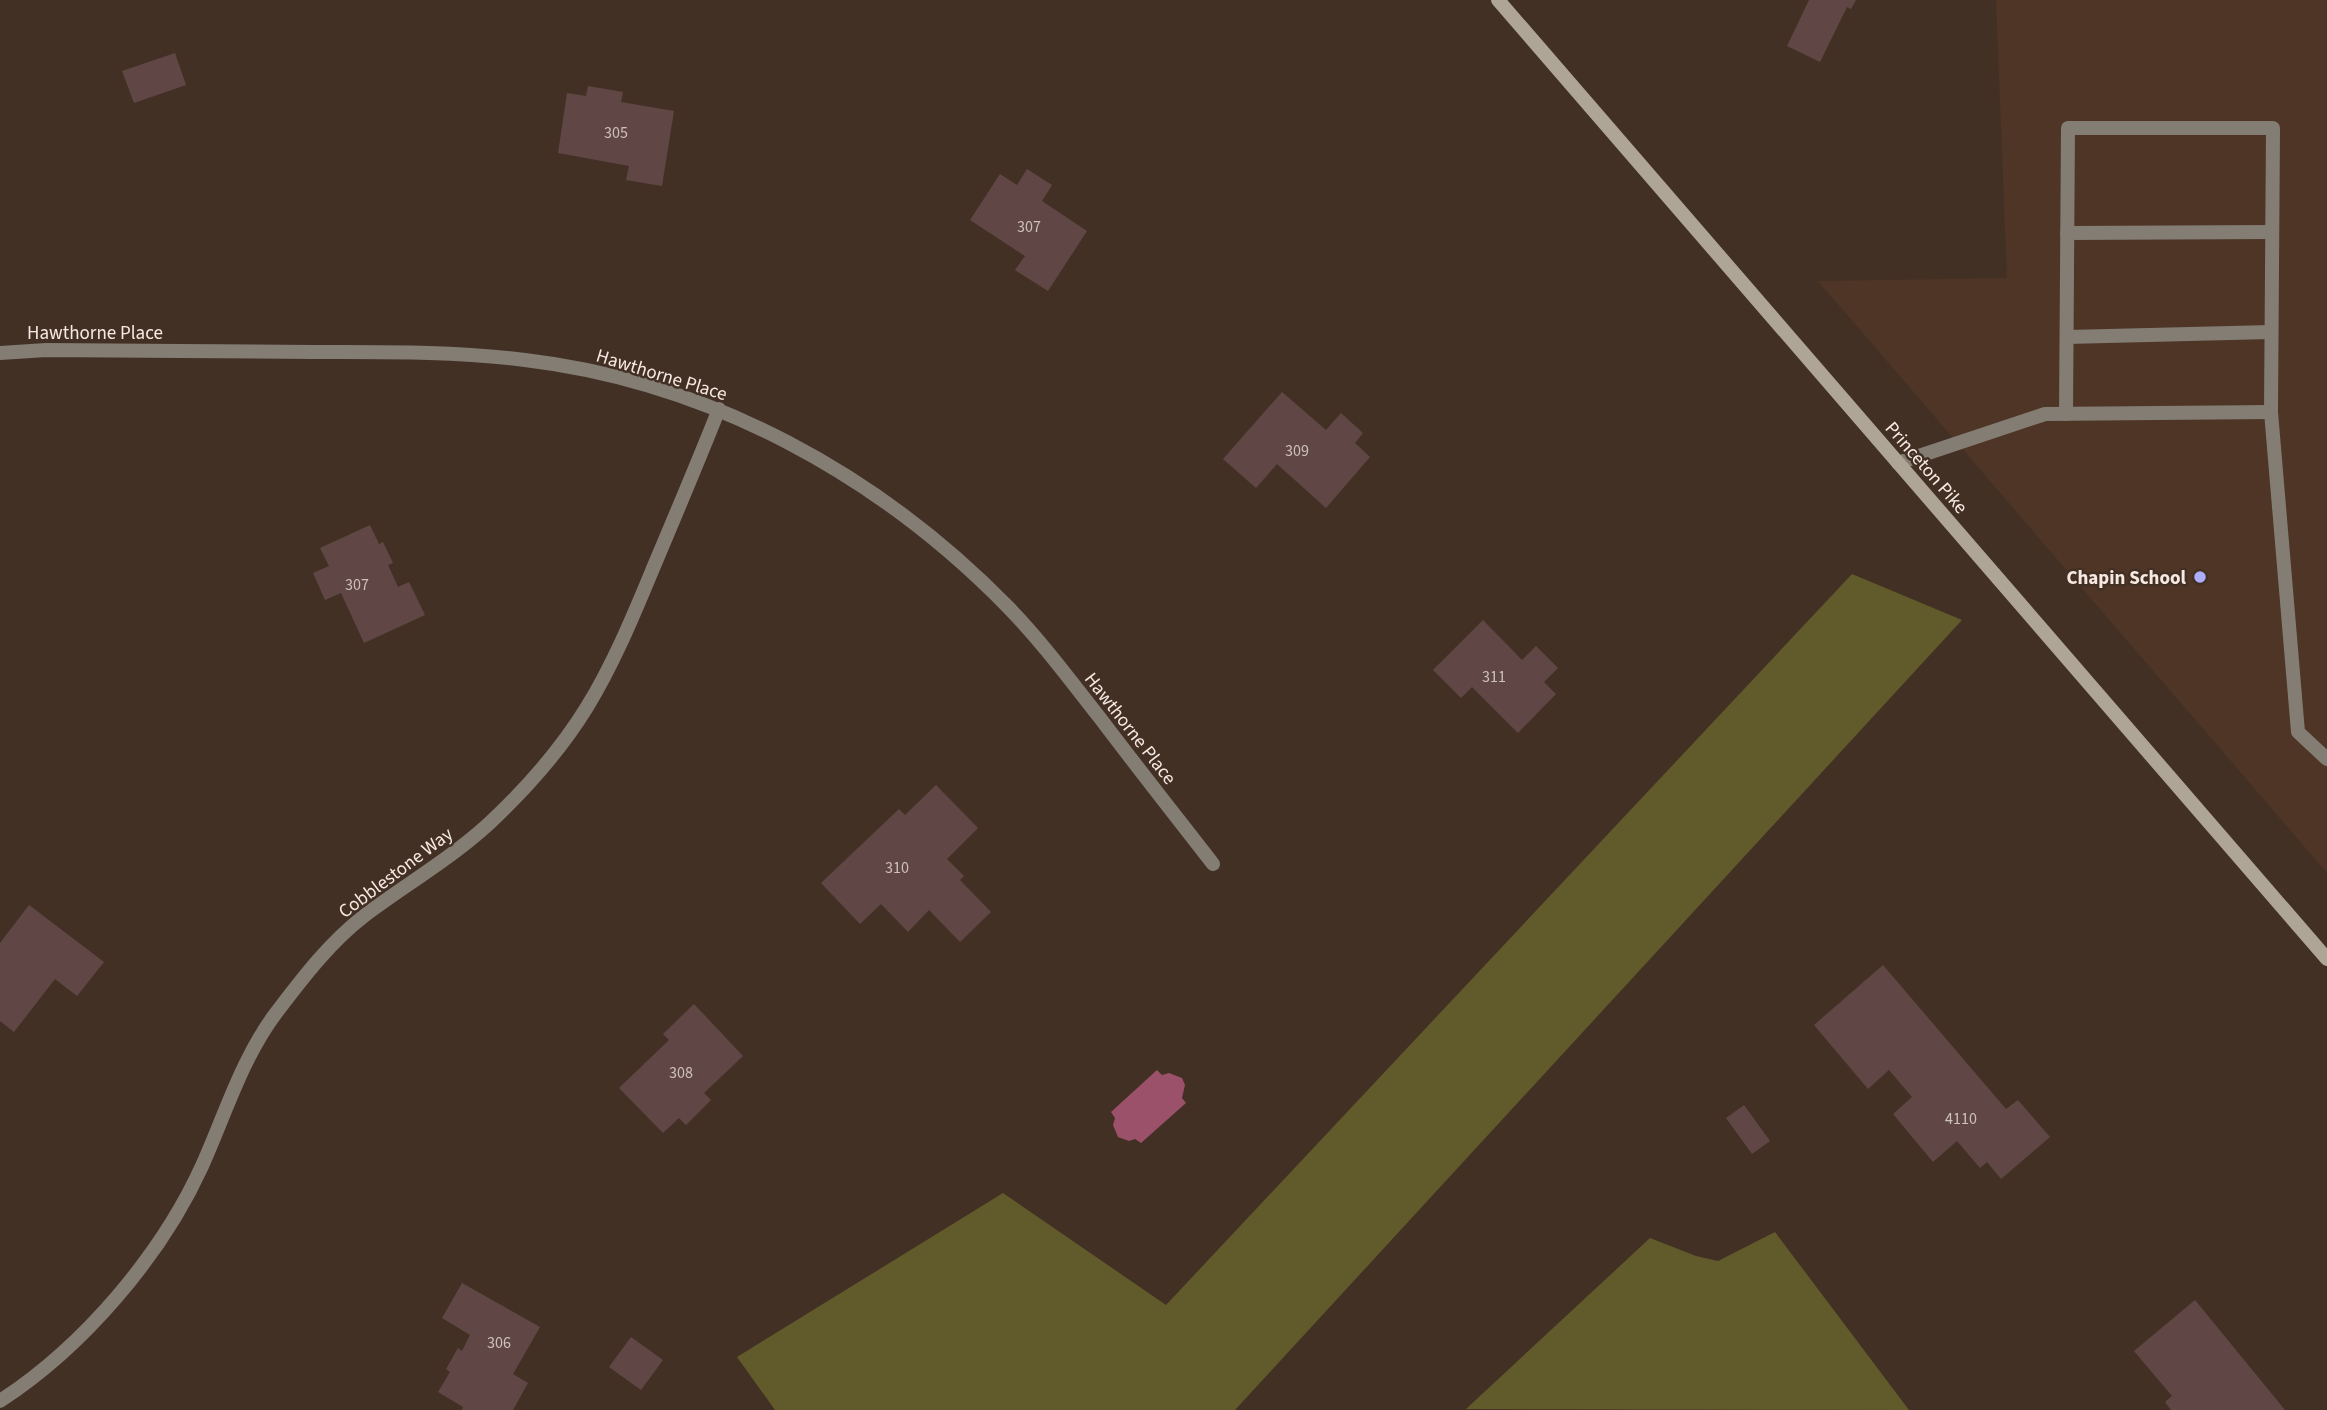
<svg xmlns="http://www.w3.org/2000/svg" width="2327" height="1410" font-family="'Source Sans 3',sans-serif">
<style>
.built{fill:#4e3526}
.green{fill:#615a2b}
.water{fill:#9b516a}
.building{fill:#604745}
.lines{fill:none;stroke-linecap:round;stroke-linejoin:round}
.lane{stroke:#837d74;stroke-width:14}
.street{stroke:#837d74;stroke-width:14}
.secondary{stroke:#afa597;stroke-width:14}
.poi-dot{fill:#adaefb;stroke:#433025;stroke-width:2.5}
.labels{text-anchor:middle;stroke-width:5;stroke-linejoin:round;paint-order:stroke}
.number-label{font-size:16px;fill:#d0c0bb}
.street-label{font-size:19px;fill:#f6e9e2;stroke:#433025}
.poi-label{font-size:19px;font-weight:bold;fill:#f6e9e2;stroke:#433025;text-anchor:end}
</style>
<rect width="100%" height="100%" fill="#433025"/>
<polygon class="built" points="1996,0 2327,0 2327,873 1818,281 2007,278"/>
<g class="green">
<polygon points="1852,574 1962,620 1235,1410 775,1410 737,1357 1003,1193 1166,1305"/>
<polygon points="1775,1232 1909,1410 1466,1409 1650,1238 1696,1256 1718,1261"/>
</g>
<polygon class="water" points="1157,1070 1162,1075 1169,1073 1182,1078 1185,1085 1182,1098 1186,1103 1141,1143 1135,1139 1129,1141 1118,1137 1113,1125 1115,1118 1111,1112"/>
<g class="building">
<polygon points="1809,0 1856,0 1851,9 1847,7 1820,62 1787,46"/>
<polygon points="175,53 186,85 134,103 122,71"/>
<polygon points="588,86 623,92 621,102 674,111 662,186 626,180 629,166 558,153 567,93 586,96"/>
<polygon points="1027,169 1052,185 1042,201 1087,231 1048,291 1015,270 1025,256 970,220 1000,174 1017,185"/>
<polygon points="1282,392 1326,430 1341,413 1363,433 1355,443 1370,457 1326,508 1277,464 1256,488 1223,459"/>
<polygon points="370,525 379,544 383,542 393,563 388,565 398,587 409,582 425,615 364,643 341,593 325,600 313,573 329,566 320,548"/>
<polygon points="1483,620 1522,660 1536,646 1558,668 1544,682 1556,694 1518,733 1472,687 1461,698 1433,670"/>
<polygon points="936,785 978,828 947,859 964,876 960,880 991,912 960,942 929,910 908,932 881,904 860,924 821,883 899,809 905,815"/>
<polygon points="29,905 104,962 77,996 55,979 14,1032 0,1021 0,943"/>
<polygon points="1883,965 2006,1109 2018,1100 2050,1137 2001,1179 1987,1162 1980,1168 1957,1141 1933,1162 1893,1114 1912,1097 1889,1070 1868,1089 1814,1025"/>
<polygon points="694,1004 743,1056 704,1093 711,1100 686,1125 679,1118 663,1133 619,1088 669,1040 663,1034"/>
<polygon points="1744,1105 1770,1141 1752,1154 1726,1118"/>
<polygon points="462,1283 540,1327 513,1374 528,1383 513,1410 462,1410 463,1407 438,1392 450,1372 446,1369 458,1348 462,1351 470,1335 442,1318"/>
<polygon points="2195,1300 2285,1410 2171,1410 2165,1402 2172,1396 2134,1351"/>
<polygon points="631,1337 663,1360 641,1390 609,1367"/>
</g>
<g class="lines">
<g class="lane">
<polyline points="2067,233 2272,232"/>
<polyline points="2067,337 2271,332"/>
<polyline points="2066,414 2068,128 2273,128 2271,412 2298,732 2327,759"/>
<polyline points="1898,463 2045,414 2271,412"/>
</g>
<g class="street">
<path d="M0,353L46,350C135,351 224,351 313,352C384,352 454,351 525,360C710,382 879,475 1008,607C1042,642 1070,680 1100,718C1137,767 1175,815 1213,864"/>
<path d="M0,1401C83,1347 161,1256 202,1166C225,1115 242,1058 276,1013C302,979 329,943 364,916C409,882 459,854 499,814C532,782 563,746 587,707C614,663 634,614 654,566C676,514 698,462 719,409"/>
</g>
<polyline class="secondary" points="1498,0 2327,959"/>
</g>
<circle class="poi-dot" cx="2200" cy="577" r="7"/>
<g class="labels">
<g class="number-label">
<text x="616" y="138">305</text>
<text x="1029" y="232">307</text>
<text x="1297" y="456">309</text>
<text x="357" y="590">307</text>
<text x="1494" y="682">311</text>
<text x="897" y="873">310</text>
<text x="681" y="1078">308</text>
<text x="1961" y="1124">4110</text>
<text x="499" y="1348">306</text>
</g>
<g class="street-label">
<text x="95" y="339">Hawthorne Place</text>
<text transform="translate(662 374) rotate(17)" y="7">Hawthorne Place</text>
<text transform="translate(1927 467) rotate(49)" y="7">Princeton Pike</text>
<text transform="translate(1131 728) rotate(52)" y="7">Hawthorne Place</text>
<text transform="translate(395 872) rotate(-37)" y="7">Cobblestone Way</text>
</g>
<g class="poi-label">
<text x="2186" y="584">Chapin School</text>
</g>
</g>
</svg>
